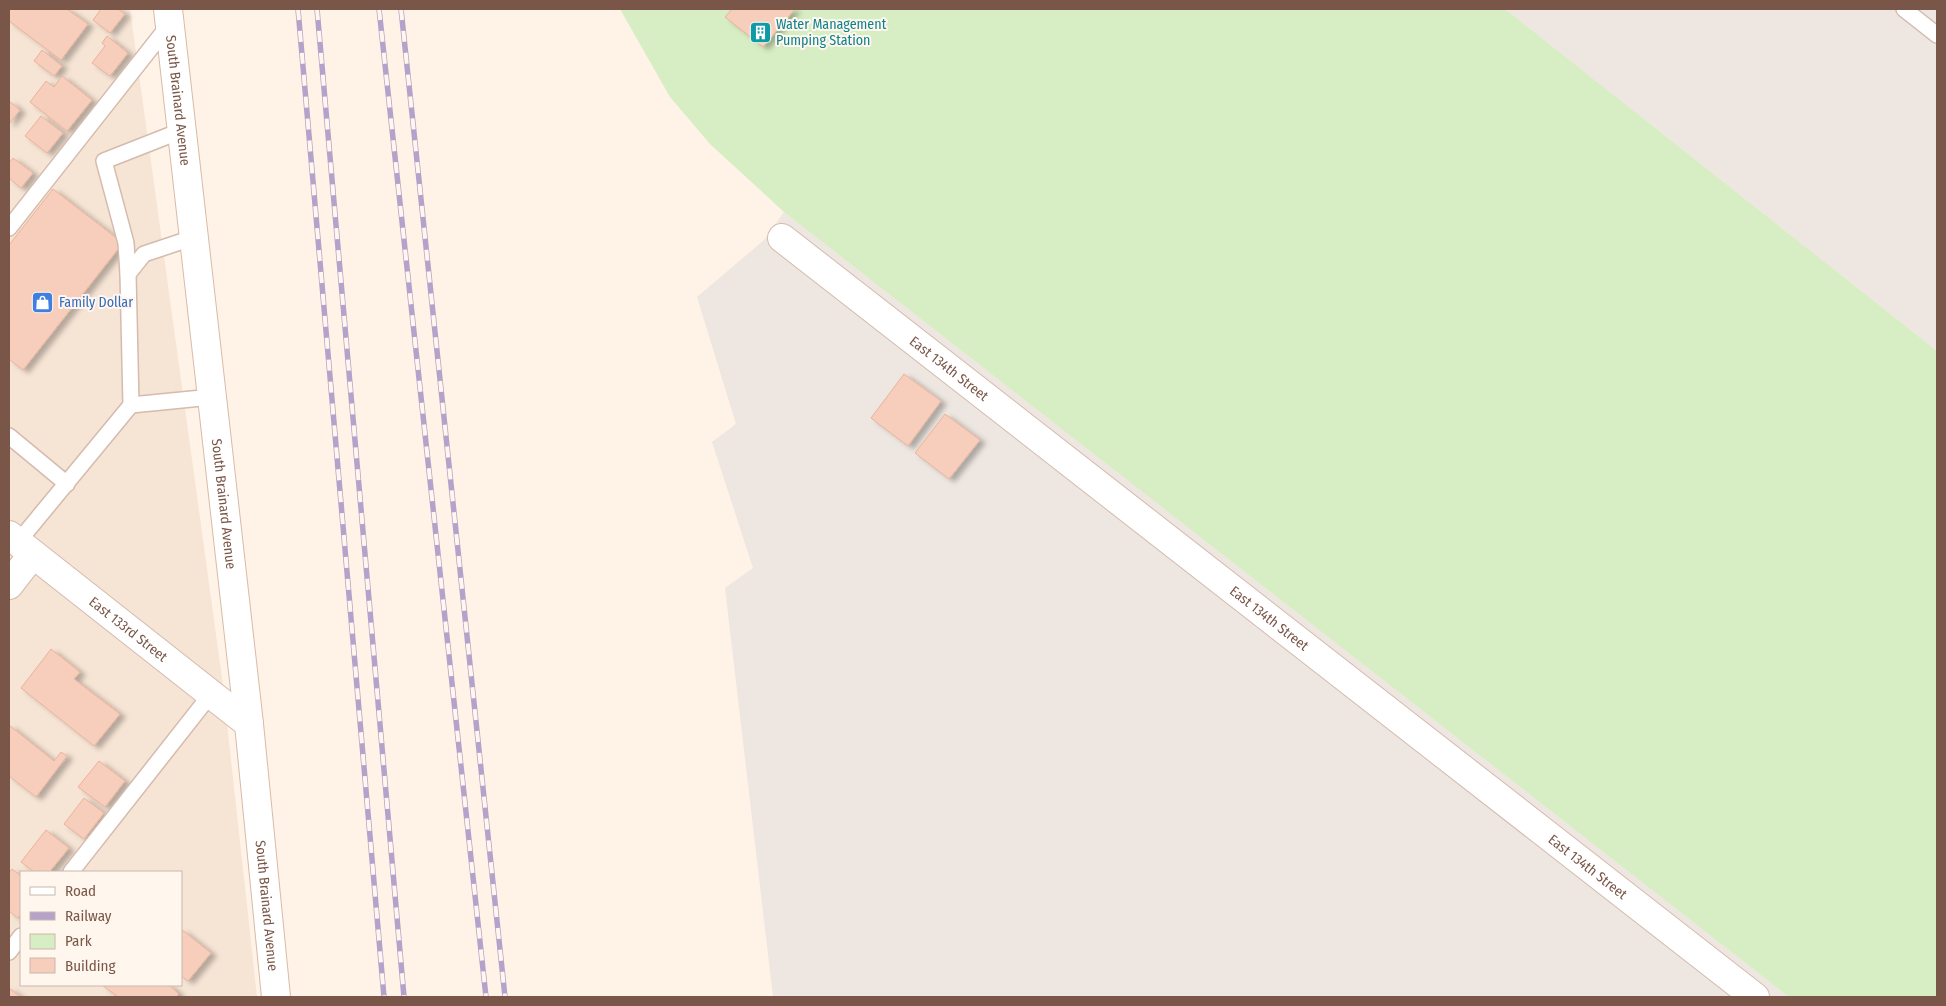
<svg xmlns="http://www.w3.org/2000/svg" width="1946" height="1006" font-family="'Fira Sans Condensed',sans-serif">
<style>
.residential{fill:#f6e4d4;fill-rule:evenodd}
.industrial{fill:#eee6e0}
.green{fill:#d7edc3}
.building{fill:#f6cebb;stroke:#eab29a;filter:url(#shadow)}
.lines{fill:none;stroke-linecap:round;stroke-linejoin:round}
.service-casing{stroke:#d4bbad;stroke-width:18}
.minor-casing{stroke:#d4bbad;stroke-width:30}
.secondary-casing{stroke:#d7bbaa;stroke-width:30}
.service{stroke:#fff;stroke-width:15}
.minor{stroke:#fff;stroke-width:28}
.secondary{stroke:#fff;stroke-width:28}
.rail-casing{stroke:#b5a2ca;stroke-width:5.5}
.rail{stroke:#fff7ee;stroke-width:4;stroke-dasharray:11;stroke-linecap:butt}
.labels{text-anchor:middle;stroke-width:4;stroke-linejoin:round;paint-order:stroke}
.culture-label{font-size:14px;fill:#0d838f;stroke:#fff7ee;text-anchor:start}
.street-label{font-size:14px;fill:#7a5648;stroke:#fff7ee}
.shop-label{font-size:14px;fill:#366cbe;stroke:#fff7ee;text-anchor:start}
</style>
<defs>
<filter id="shadow"><feDropShadow dx="5.5" dy="3" stdDeviation="2.5" flood-color="#0004"/></filter>
</defs>
<rect width="100%" height="100%" fill="#fef3e6"/>
<path class="residential" d="M9,9H130L222,678L257,997H9ZM21,872H181V985H21Z"/>
<g class="industrial">
<polygon points="1505,9 1937,9 1937,351"/>
<polygon points="784,212 1789,997 773,997 725,588 753,568 712,442 736,424 697,297 763,241"/>
</g>
<polygon class="green" points="620,9 1505,9 1937,351 1937,997 1789,997 784,212 710,144 670,97"/>
<g class="building">
<polygon points="9,9 67,9 88,24 61,60 9,21"/>
<polygon points="101,9 118,9 125,14 110,33 93,20"/>
<polygon points="732,9 795,9 763,47 725,17"/>
<polygon points="107,36 128,53 110,76 92,63 105,46 102,43"/>
<polygon points="42,50 62,66 54,76 34,61"/>
<polygon points="62,76 92,100 67,131 30,102 46,81 54,87"/>
<polygon points="9,101 20,110 9,124"/>
<polygon points="41,116 63,133 47,153 25,136"/>
<polygon points="13,158 33,173 21,188 9,178 9,163"/>
<polygon points="53,189 123,243 23,370 9,359 9,245"/>
<polygon points="904,374 941,401 908,446 871,418"/>
<polygon points="945,414 980,440 949,479 915,453"/>
<polygon points="51,649 80,672 74,679 120,714 94,746 21,688"/>
<polygon points="9,725 54,761 61,752 67,756 36,797 9,776"/>
<polygon points="99,761 125,781 105,807 78,787"/>
<polygon points="84,798 104,813 84,839 64,824"/>
<polygon points="46,830 69,848 51,870 53,872 34,872 21,862"/>
<polygon points="12,869 21,876 21,914 18,918 9,911 9,873"/>
<polygon points="181,929 211,953 188,981 181,976"/>
<polygon points="102,985 169,985 179,994 176,997 118,997"/>
<polygon points="9,988 21,997 9,997"/>
</g>
<g class="lines">
<defs>
<g id="service">
<polyline points="1904,9 1937,35"/>
<polyline points="9,228 169,25"/>
<polyline points="128,274 144,254 195,237"/>
<polyline points="131,405 128,274 126,243 104,161 183,130"/>
<polyline points="9,436 67,484"/>
<polyline points="18,542 131,405 212,397"/>
<polyline points="71,872 211,694"/>
<polyline points="9,952 21,936"/>
</g>
<g id="minor">
<path id="s1" d="M782,238L1755,997"/>
<path id="s2" d="M9,535L249,724"/>
<polyline points="9,585 33,554"/>
</g>
<g id="secondary">
<path id="s3" d="M168,9L249,724L276,997"/>
</g>
</defs>
<use href="#service" class="service-casing"/>
<use href="#minor" class="minor-casing"/>
<use href="#secondary" class="secondary-casing"/>
<use href="#service" class="service"/>
<use href="#minor" class="minor"/>
<use href="#secondary" class="secondary"/>
<defs>
<g id="rail">
<polyline points="298,9 384,997"/>
<polyline points="317,9 404,997"/>
<polyline points="379,9 486,997"/>
<polyline points="401,9 505,997"/>
</g>
</defs>
<use href="#rail" class="rail-casing"/>
<use href="#rail" class="rail"/>
</g>
<defs>
<symbol id="building-square" viewBox="-11 -11 22 22"><rect x="-9" y="-9" width="18" height="18" rx="4" fill="#0f9aa8" stroke="#fff7ee"/><path d="M-4-6H4V6H1V3H-1V6H-4ZM-2.5-4.3h1.7v1.8h-1.7ZM.8-4.3h1.7v1.8H.8ZM-2.5-1h1.7V.8h-1.7ZM.8-1h1.7V.8H.8Z" fill="#fff"/></symbol>
<symbol id="shop-square" viewBox="-11 -11 22 22"><rect x="-9" y="-9" width="18" height="18" rx="4" fill="#3f7fe0" stroke="#fff7ee"/><path d="M-5-2.5h2.3a2.7 3.5 0 0 1 5.4 0H5L5.5 6h-11ZM-1.5-2.5h3a1.5 2.3 0 0 0-3 0Z" fill="#fff"/></symbol>
</defs>
<g fill-rule="evenodd">
<use href="#building-square" x="748" y="20" width="25" height="25"/>
<use href="#shop-square" x="30" y="290" width="25" height="25"/>
</g>
<g class="labels">
<g class="culture-label">
<text x="776" y="29">Water Management<tspan x="776" dy="16">Pumping Station</tspan></text>
</g>
<g class="street-label">
<text dy="5" stroke="none"><textPath href="#s3" startOffset="92">South Brainard Avenue</textPath></text>
<text dy="5" stroke="none"><textPath href="#s1" startOffset="212">East 134th Street</textPath></text>
<text dy="5" stroke="none"><textPath href="#s3" startOffset="498">South Brainard Avenue</textPath></text>
<text dy="5" stroke="none"><textPath href="#s1" startOffset="618">East 134th Street</textPath></text>
<text dy="5" stroke="none"><textPath href="#s2" startOffset="152">East 133rd Street</textPath></text>
<text dy="5" stroke="none"><textPath href="#s1" startOffset="1022">East 134th Street</textPath></text>
<text dy="5" stroke="none"><textPath href="#s3" startOffset="902">South Brainard Avenue</textPath></text>
</g>
<g class="shop-label">
<text x="59" y="307">Family Dollar</text>
</g>
</g>
<rect width="1946" height="1006" fill="none" stroke="#7a5648" stroke-width="20"/>
<rect x="20" y="871" width="162" height="115" fill="#fff7ee" stroke="#cab7ac"/>
<rect x="30" y="887" width="25" height="8" fill="#ffffff" stroke="#cab7ac"/>
<text x="65" y="896" font-size="15" fill="#7a5648">Road</text>
<rect x="30" y="912" width="25" height="8" fill="#b5a2ca" stroke="#cab7ac"/>
<text x="65" y="921" font-size="15" fill="#7a5648">Railway</text>
<rect x="30" y="934" width="25" height="15" fill="#d7edc3" stroke="#cab7ac"/>
<text x="65" y="946" font-size="15" fill="#7a5648">Park</text>
<rect x="30" y="958" width="25" height="15" fill="#f6cebb" stroke="#cab7ac"/>
<text x="65" y="971" font-size="15" fill="#7a5648">Building</text>
</svg>
